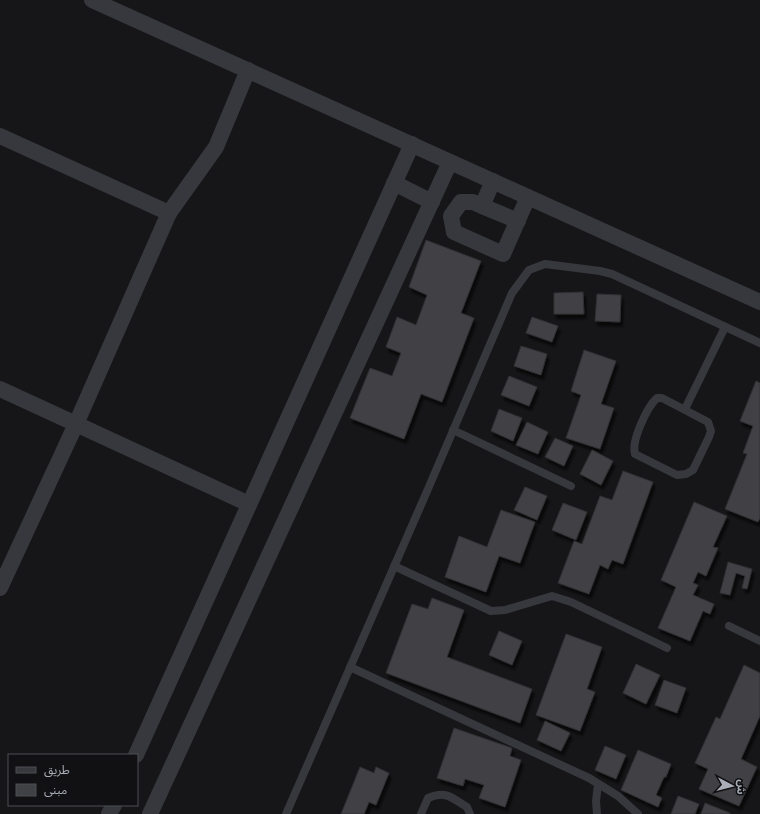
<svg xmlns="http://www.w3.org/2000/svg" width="760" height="814" font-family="Arial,'Noto Sans Arabic',sans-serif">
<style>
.building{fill:#404145;stroke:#303034;filter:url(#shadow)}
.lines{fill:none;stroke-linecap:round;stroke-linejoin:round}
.lane{stroke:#37383d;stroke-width:8}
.street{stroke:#37383d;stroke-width:16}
</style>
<defs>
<filter id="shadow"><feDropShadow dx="2.5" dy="4.5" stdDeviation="1" flood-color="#0009"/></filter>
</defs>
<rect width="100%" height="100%" fill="#161618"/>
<g class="building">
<polygon points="426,240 481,261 461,313 474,318 442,402 421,394 404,439 350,418 370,368 392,376 401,353 386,347 397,317 416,325 427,295 409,287"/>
<polygon points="583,292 584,314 554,314 554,293"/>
<polygon points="597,294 621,295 620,322 595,321"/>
<polygon points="532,317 558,326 552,342 526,333"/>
<polygon points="521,346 547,354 541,375 514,366"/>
<polygon points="584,350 616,361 601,404 614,408 600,449 566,438 581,395 571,391"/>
<polygon points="509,376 537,387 529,406 501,395"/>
<polygon points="756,381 760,383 760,518 758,522 725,509 747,454 743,453 753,426 740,421"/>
<polygon points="499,409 522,418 513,441 491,431"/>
<polygon points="527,422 548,432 538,454 516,445"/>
<polygon points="555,438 573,446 564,466 545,457"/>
<polygon points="592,450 613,461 601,485 580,474"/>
<polygon points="623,471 653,482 623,564 612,560 608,569 600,565 589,594 558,583 574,541 582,544 600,496 612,500"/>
<polygon points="525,487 547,496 537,520 514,510"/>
<polygon points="694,502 727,516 713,547 718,548 706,576 698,572 693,583 698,585 693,595 714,604 710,614 703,611 690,641 658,628 676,587 661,580"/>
<polygon points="563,503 587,512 576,540 552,530"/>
<polygon points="501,510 535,522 520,563 499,556 486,592 445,577 459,536 487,547"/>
<polygon points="728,562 752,569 747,589 742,588 745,576 736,573 730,595 720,593"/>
<polygon points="432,598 464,610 447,657 532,689 520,723 386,673 412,604 428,609"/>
<polygon points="499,631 522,641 512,665 489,655"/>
<polygon points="566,634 602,647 587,689 595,692 580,731 536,715"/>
<polygon points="636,664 660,675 646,704 623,693"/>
<polygon points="744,665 760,673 760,716 741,759 757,767 739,806 699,789 708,769 695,763 716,717 720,719"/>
<polygon points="664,680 686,688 677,713 655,705"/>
<polygon points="545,721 570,733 561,751 537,740"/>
<polygon points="454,728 512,748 510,756 521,760 505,807 479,798 484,785 465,779 463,786 437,778"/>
<polygon points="605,746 626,755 616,779 595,770"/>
<polygon points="638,750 671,764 666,777 664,777 656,795 662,798 658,807 621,790"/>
<polygon points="360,767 374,773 376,767 389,773 376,805 369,802 364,814 341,814"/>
<polygon points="678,796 699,804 695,814 671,814"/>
<polygon points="705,803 730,813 730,814 701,814"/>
</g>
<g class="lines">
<g class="lane">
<path d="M657,398H662L708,422L711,431L709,437L693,470L686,474L677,475L635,454C631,441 647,407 657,398Z"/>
<polyline points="685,409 725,327"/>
<polyline points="453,430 571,486"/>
<polyline points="394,566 491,611 505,610 552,596 571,602 667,648"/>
<polyline points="729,626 760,641"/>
<polyline points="350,667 589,778 618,796 638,814"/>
<polyline points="286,814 428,489 512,293 529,270 545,264 600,271 612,274 760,343"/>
<path d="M421,814L428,798C446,790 452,798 467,807L470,814"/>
<polyline points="597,814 596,801 598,784"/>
</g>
<g class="street">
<polyline points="92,0 760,302"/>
<polyline points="0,136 169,213 76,424 249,504"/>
<polyline points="493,181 482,206 473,202 461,202 451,216 454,232 503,254 528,197"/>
<polyline points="394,183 432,202"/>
<polyline points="482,206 518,221"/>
<polyline points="169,213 216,147 248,70"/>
<polyline points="0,389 76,424 0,588"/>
<polyline points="136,755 412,144"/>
<polyline points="109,814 114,805"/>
<polyline points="150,814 450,162"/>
</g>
</g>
<rect x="8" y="754" width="130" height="52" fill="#111113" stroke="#4d4f55"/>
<rect x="16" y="767" width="20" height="6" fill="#37383d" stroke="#4d4f55"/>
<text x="44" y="774" font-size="12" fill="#a8adb8">طريق</text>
<rect x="16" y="784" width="20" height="12" fill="#404145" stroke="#4d4f55"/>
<text x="44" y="794" font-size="12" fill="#a8adb8">مبنى</text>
<g transform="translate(732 786) rotate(97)" stroke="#111113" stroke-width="3" paint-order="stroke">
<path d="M0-3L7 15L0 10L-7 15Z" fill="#a8adb8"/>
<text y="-6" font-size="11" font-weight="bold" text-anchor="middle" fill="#a8adb8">ش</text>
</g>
</svg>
